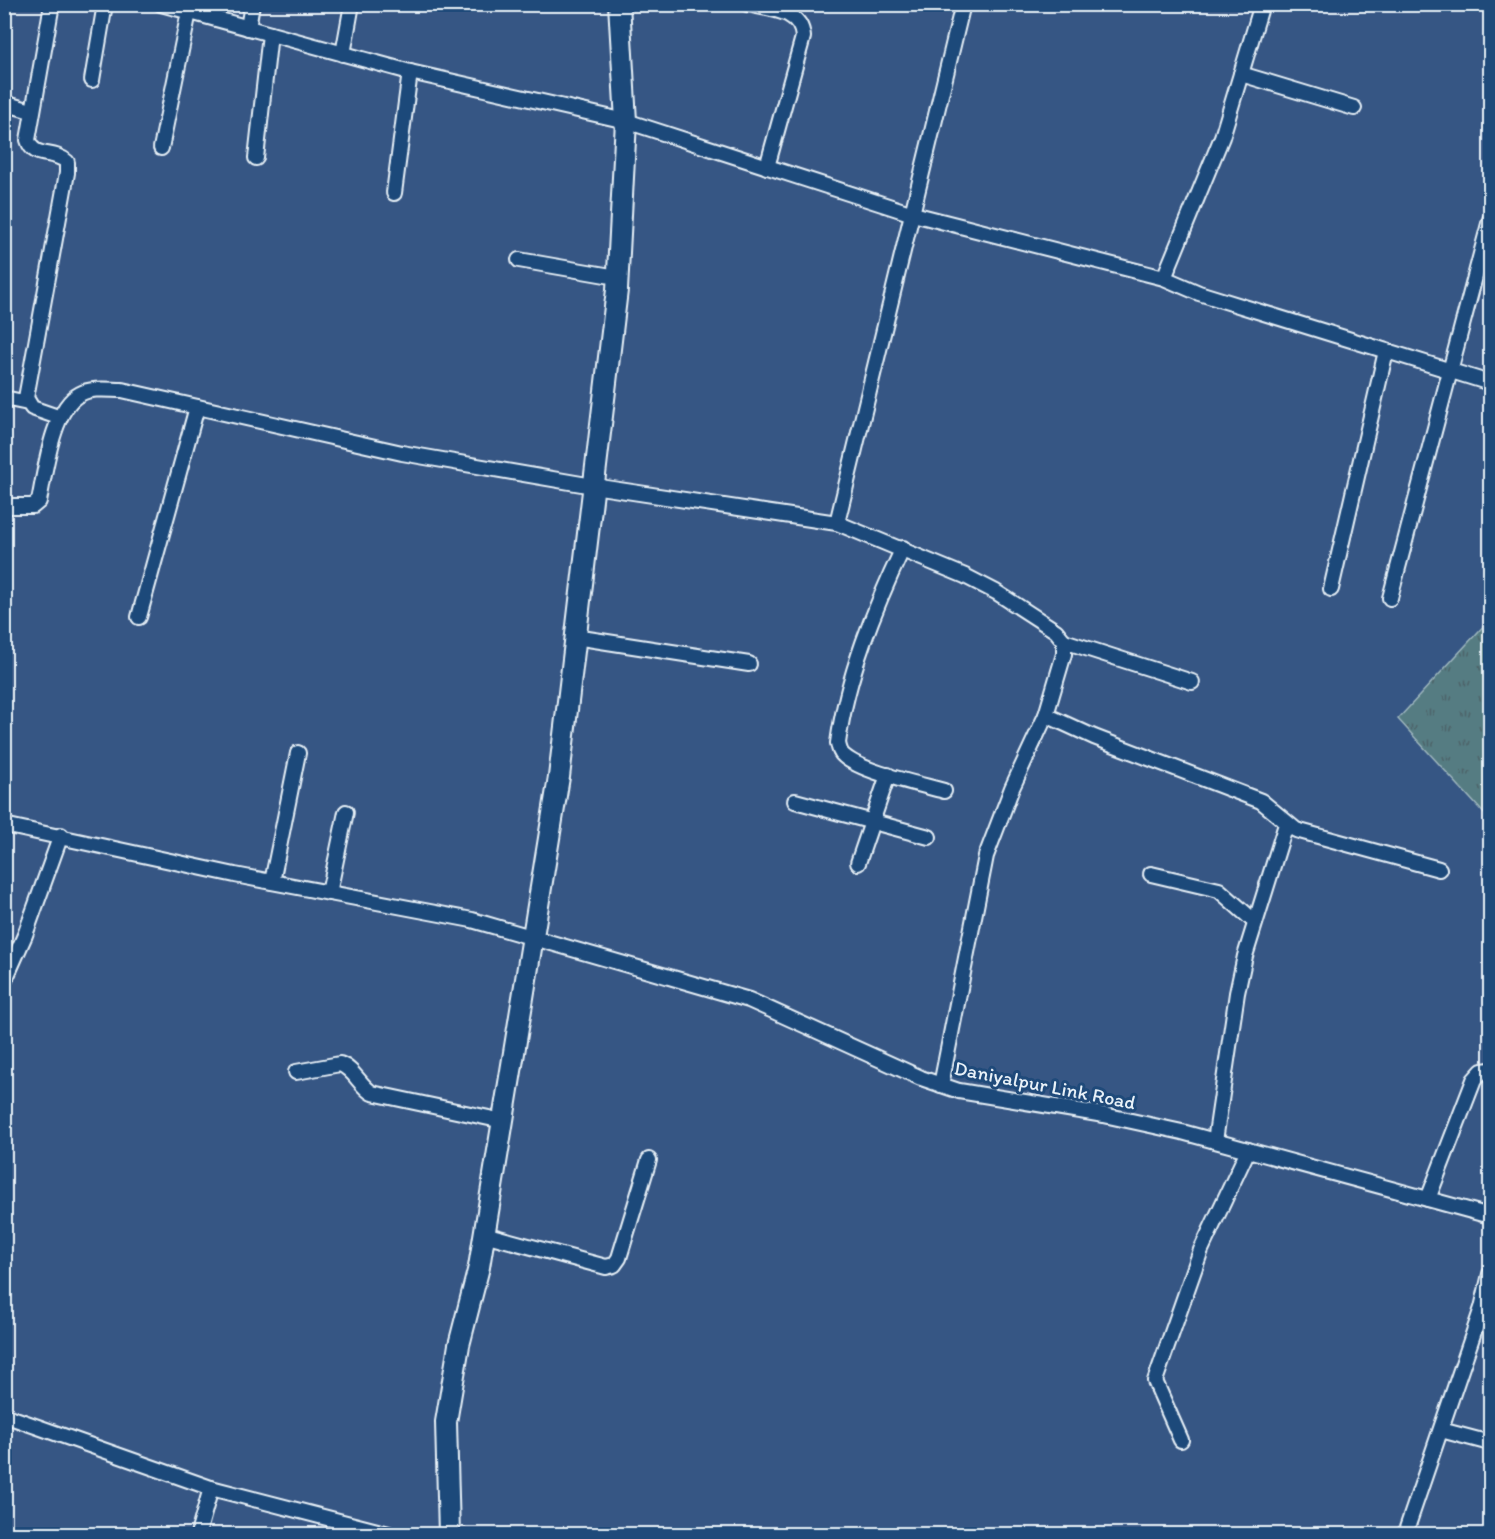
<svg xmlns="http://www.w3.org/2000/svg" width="1495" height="1539" font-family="Itim,sans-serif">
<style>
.grass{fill:url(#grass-tufts);stroke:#9eb6bd;stroke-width:1.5}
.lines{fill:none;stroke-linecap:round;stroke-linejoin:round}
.street-casing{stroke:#e8f1f8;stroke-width:18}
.secondary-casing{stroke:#e8f1f8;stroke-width:24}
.street{stroke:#1f4a7a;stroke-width:14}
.secondary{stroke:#1f4a7a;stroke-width:20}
.labels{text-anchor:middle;stroke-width:6;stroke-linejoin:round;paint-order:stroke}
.street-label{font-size:20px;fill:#e8f1f8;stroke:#1f4a7a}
</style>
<defs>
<pattern id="grass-tufts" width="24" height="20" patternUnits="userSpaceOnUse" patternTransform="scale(1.5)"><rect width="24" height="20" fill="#547b82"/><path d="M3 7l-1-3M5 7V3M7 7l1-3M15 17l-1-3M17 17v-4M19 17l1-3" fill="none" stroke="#4e6469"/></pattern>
</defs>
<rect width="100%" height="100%" fill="#365684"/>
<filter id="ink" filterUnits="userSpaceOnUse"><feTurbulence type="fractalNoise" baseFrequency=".0167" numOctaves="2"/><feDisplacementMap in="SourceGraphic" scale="12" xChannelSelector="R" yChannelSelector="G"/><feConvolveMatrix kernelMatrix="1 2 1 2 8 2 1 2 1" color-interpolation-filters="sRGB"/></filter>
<g filter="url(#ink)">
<polygon class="grass" points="1490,619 1490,820 1398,719"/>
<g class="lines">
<defs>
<g id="street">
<path d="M52,4L28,140C34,160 53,149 67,162V173L26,398L32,408L58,417"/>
<polyline points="161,4 410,72 626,121 913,214 1164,278 1199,293 1490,383"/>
<path d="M747,4C769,9 801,9 803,37L767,167"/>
<polyline points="248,28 252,4"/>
<polyline points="343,54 352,4"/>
<polyline points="1241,74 1354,108"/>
<polyline points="92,80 105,4"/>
<polyline points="4,103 31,111"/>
<polyline points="161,148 189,12"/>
<polyline points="256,158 270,34"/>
<polyline points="394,193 410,72"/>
<polyline points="519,260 617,277"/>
<polyline points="1164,278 1222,137 1262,4"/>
<polyline points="4,398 28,403"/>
<path d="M4,506H33L39,501C45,473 52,408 80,394C92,387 109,390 122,390L402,453L593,486L837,523L965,576L996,592L1056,631L1064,641V654L1046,715L1012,788L986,856L941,1085"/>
<polyline points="837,523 963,4"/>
<path d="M903,548C874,609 847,676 838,743C839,748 840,753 844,756C862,772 919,784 944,791"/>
<polyline points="1331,589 1386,351"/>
<polyline points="1390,598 1490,220"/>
<polyline points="139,617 197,407"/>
<polyline points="575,637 749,664"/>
<polyline points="1064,641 1192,682"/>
<polyline points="1046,715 1094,737 1261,801 1296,830 1439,869"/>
<polyline points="795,801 929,837"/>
<polyline points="4,825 235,875 472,920 749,1000 921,1078 959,1091 1104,1115 1182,1132 1490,1216"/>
<polyline points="858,863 888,775"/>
<polyline points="1151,874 1219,890 1255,922"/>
<polyline points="272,882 298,753"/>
<polyline points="329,893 346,812"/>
<polyline points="4,982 25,935 61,835"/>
<path d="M296,1072L340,1064C354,1069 360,1086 372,1093L503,1121"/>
<polyline points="1215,1141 1237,993 1245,956 1286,824"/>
<polyline points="1428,1199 1474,1080 1482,1071 1490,1070"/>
<polyline points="484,1234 606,1267 614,1265 619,1258 649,1160"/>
<polyline points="4,1415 211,1488 389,1534"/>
<polyline points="1441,1430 1490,1443"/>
<polyline points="1181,1440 1155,1381 1201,1250 1248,1150"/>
<polyline points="198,1534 211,1488"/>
<polyline points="1405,1534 1482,1308 1490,1274"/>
</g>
<polyline id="secondary" points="449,1534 446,1422 459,1345 479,1267 559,777 617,290 626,121 619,4"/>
</defs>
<use href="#street" class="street-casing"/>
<use href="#secondary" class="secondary-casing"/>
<use href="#street" class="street"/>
<use href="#secondary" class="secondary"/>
</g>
</g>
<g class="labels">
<g class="street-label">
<text transform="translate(1045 1085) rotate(11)" y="7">Daniyalpur Link Road</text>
</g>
</g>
<rect width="1495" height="1539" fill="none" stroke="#1f4a7a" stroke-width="24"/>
<rect x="12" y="12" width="1471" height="1515" fill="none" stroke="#e8f1f8" stroke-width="2" filter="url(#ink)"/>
</svg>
